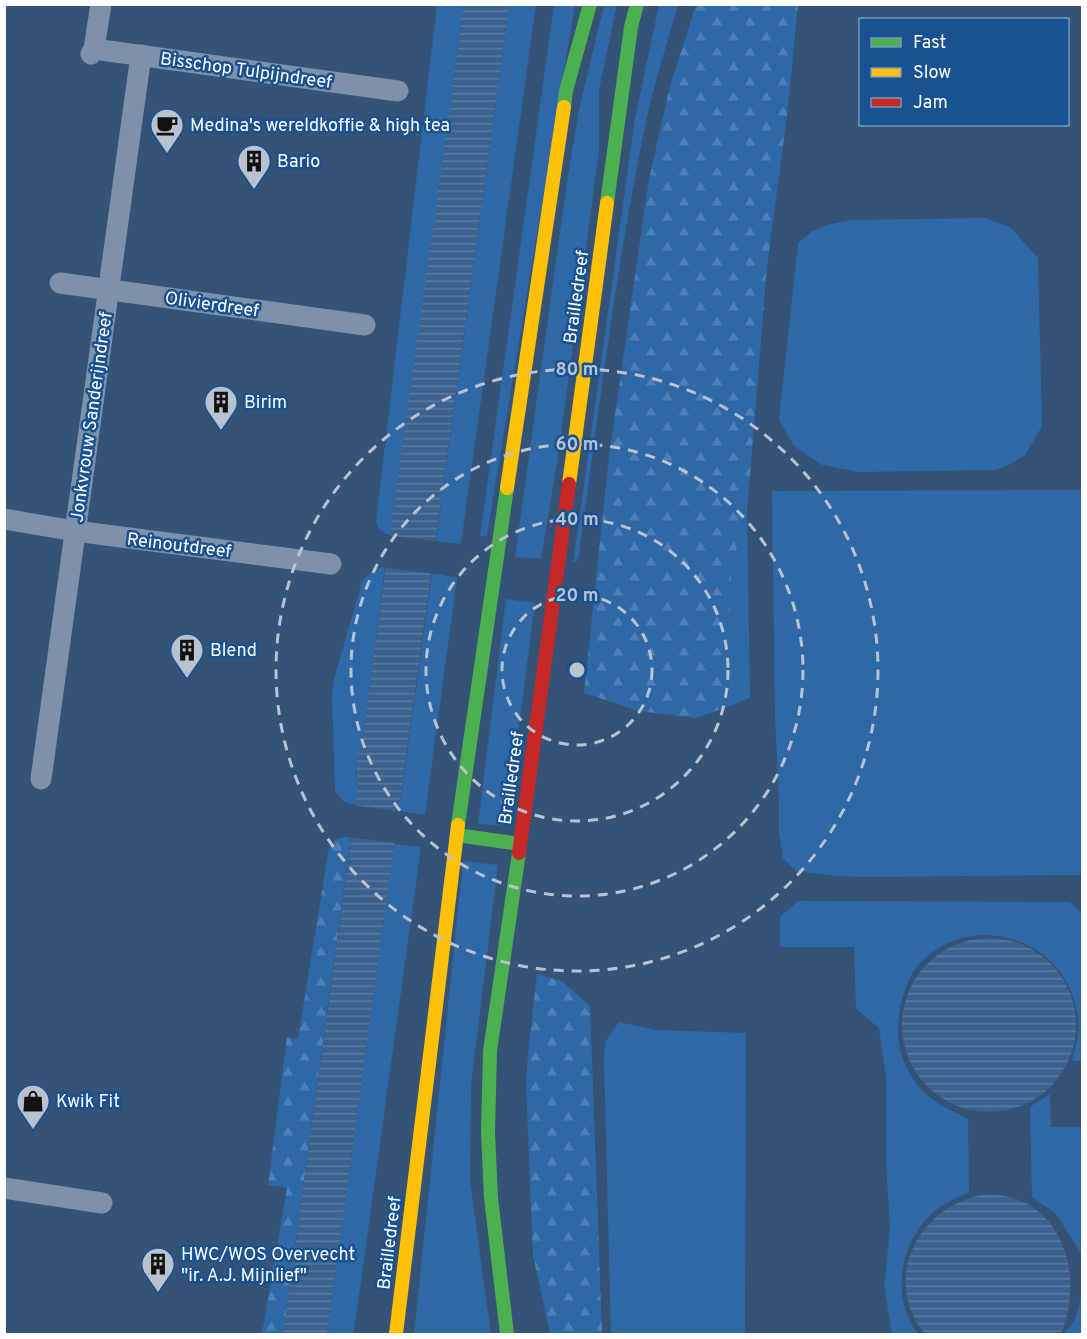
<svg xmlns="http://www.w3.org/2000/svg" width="1087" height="1339" font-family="Overpass,sans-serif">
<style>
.green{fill:#2e68a7}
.forest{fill:url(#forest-firs)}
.water{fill:url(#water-rules)}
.pier{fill:#355376}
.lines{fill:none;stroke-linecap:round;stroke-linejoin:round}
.street{stroke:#7d92a9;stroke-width:21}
.fast{stroke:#4caf50;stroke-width:14}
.slow{stroke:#ffc107;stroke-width:14}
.jam{stroke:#c62828;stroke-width:14}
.ring{fill:none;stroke:#b8c3cf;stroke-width:3;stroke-dasharray:10 8}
.labels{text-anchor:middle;stroke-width:5;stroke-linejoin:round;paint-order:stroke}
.street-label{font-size:18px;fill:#fff;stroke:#1a5191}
.poi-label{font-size:18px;fill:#fff;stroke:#1a5191;text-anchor:start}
.centre{fill:#b8c3cf;stroke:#1a5191;stroke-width:3}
.ring-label{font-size:18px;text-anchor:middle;font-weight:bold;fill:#b8c3cf;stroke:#1a5191;stroke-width:5;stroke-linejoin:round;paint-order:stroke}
</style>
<defs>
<pattern id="forest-firs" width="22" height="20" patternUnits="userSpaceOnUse" patternTransform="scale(1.5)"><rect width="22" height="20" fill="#2e68a7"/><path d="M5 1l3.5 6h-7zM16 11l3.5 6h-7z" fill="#4d7fb4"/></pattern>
<pattern id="water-rules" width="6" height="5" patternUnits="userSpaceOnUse" patternTransform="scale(1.5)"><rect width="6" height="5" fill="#3b628f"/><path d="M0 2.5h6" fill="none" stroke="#587aa0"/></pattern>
</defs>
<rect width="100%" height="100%" fill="#355376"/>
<g class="green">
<path d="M437,5H464L429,266L390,535C382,532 378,530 376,521Z"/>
<polygon points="509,5 536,5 461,544 436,541"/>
<polygon points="554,5 575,5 487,535 483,537 480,536"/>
<polygon points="604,5 617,5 599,90 599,151 558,457 541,559 515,557 566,188 579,109"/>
<path d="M659,5H678C665,49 651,94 642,141C615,277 598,416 579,554L577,561L573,563L635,118Z"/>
<polygon points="985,218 1011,228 1038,258 1042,426 1025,455 1011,464 996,470 859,472 822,465 794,446 779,420 798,243 811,232 826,225 853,220"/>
<polygon points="750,475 747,512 750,698 728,707 731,579"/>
<polygon points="1082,490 1082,875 863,877 837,876 796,871 783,858 779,832 779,801 775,717 772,491"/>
<path d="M385,566L362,747L358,756L355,773L359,783L356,805L344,802L335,791L332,693L334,679L362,582C367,573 374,570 385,566Z"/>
<polygon points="432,573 457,578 425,815 399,811"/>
<polygon points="506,599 535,603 506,826 478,824"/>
<polygon points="394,844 421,847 355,1325 353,1334 327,1334"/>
<polygon points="463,861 498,865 471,1086 470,1181 491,1334 414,1334"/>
<path d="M798,901L1070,902L1082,914V1061H1072C1074,1050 1079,1037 1079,1025C1079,1015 1075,1003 1072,994C1049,930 960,914 916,968C903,986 898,1011 898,1032C898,1056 912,1085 932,1099C943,1107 956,1112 968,1119L969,1192C959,1197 949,1201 940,1207C901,1235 888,1295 918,1334H892L884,1285L890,1230L886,1161V1076L879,1028L856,1009L854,947H780V917Z"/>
<polygon points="619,1022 656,1030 746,1033 745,1334 611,1334 604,1061 605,1042"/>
<polygon points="1050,1094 1051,1127 1082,1127 1082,1284 1081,1253 1056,1214 1032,1197 1030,1107"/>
<polygon points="1082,1293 1082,1334 1064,1334 1075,1320"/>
</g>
<g class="forest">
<polygon points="696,5 798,5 787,116 767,266 750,475 731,579 728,707 696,718 639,711 584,693 609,456 649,179 670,86"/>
<polygon points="343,837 351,837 283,1334 262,1334 287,1188 268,1185 287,1037 298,1039 329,848 335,840"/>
<polygon points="537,974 562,981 590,1006 602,1334 550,1334 533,1255 526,1084 528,1055"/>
</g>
<g class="water">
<path d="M464,5H509L327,1334H283L359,783C354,770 356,759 362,747C393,499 431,252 464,5Z"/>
<circle cx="989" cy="1025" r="87"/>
<path d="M981,1195C1058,1189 1087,1271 1061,1334H925C881,1280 917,1208 981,1195Z"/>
</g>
<g class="pier">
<polygon points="387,535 439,542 435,574 382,567"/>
<polygon points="353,805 402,812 397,843 348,837"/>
</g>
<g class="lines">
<g class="street">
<polyline points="94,49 398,91"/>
<polyline points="91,54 94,49 101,4"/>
<polyline points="60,283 365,325"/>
<polyline points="4,519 75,531 331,564"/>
<polyline points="41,779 141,55"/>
<polyline points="4,1188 102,1203"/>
</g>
<g class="fast">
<polyline points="564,107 566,91 590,4"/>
<polyline points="607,203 631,27 637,4"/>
<polyline points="458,825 507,488"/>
<polyline points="457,835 520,844"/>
<polyline points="507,1334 491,1198 488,1132 490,1051 519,853"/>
</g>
<g class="slow">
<polyline points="569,484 607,203"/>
<polyline points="507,488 564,107"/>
<polyline points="396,1334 458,825"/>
</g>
<polyline class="jam" points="519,853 569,484"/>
</g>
<g class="ring">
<circle cx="577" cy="670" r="75"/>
<circle cx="577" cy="670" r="151"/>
<circle cx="577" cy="670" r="226"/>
<circle cx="577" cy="670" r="301"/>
</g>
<defs>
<symbol id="cafe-pin" viewBox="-11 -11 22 30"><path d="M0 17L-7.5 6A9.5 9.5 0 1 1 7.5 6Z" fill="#b8c3cf" stroke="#1a5191"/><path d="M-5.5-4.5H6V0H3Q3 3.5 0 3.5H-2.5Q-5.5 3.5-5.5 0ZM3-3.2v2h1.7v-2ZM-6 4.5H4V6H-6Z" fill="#111"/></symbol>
<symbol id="building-pin" viewBox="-11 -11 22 30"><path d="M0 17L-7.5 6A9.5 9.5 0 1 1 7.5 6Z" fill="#b8c3cf" stroke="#1a5191"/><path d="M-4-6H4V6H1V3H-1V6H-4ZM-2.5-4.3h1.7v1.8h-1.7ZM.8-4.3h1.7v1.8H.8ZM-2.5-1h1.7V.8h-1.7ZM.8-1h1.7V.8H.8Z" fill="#111"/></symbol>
<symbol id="shop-pin" viewBox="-11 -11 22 30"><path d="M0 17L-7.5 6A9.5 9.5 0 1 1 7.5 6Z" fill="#b8c3cf" stroke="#1a5191"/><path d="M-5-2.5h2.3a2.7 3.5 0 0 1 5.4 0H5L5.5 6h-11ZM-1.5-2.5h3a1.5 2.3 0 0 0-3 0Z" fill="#111"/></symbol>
</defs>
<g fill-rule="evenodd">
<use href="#cafe-pin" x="148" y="106" width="38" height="52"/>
<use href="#building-pin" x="235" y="142" width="38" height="52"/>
<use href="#building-pin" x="202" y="383" width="38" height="52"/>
<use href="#building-pin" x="168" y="631" width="38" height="52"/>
<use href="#shop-pin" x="14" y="1082" width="38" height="52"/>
<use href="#building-pin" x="139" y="1245" width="38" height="52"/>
</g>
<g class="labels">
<g class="street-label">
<text transform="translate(246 70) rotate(8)" y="6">Bisschop Tulpijndreef</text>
<text transform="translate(576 297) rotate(-82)" y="6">Brailledreef</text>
<text transform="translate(212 304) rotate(8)" y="6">Olivierdreef</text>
<text transform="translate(91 417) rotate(-82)" y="6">Jonkvrouw Sanderijndreef</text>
<text transform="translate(179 545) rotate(7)" y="6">Reinoutdreef</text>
<text transform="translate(511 778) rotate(-82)" y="6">Brailledreef</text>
<text transform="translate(389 1243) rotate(-83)" y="6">Brailledreef</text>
</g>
<g class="poi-label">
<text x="190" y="131">Medina's wereldkoffie &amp; high tea</text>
<text x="277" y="167">Bario</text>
<text x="244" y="408">Birim</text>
<text x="210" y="656">Blend</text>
<text x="56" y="1107">Kwik Fit</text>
<text x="181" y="1260">HWC/WOS Overvecht<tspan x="181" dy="21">"ir. A.J. Mijnlief"</tspan></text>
</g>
</g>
<circle cx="577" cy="670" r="9" class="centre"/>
<g class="ring-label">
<text x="577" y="375">80 m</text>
<text x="577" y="450">60 m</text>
<text x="577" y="525">40 m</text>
<text x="577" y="601">20 m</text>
</g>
<rect width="1087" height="1339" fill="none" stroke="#ffffff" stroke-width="12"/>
<rect x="859" y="18" width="210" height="108" fill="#1a5191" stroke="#7697bd" stroke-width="1.5"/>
<rect x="871" y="38" width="30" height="9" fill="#4caf50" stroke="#7697bd" stroke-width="1.5"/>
<text x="913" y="48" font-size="18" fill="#ffffff">Fast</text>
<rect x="871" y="68" width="30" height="9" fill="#ffc107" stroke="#7697bd" stroke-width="1.5"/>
<text x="913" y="78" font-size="18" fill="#ffffff">Slow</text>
<rect x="871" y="98" width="30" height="9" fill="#c62828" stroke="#7697bd" stroke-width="1.5"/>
<text x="913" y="108" font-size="18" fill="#ffffff">Jam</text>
</svg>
